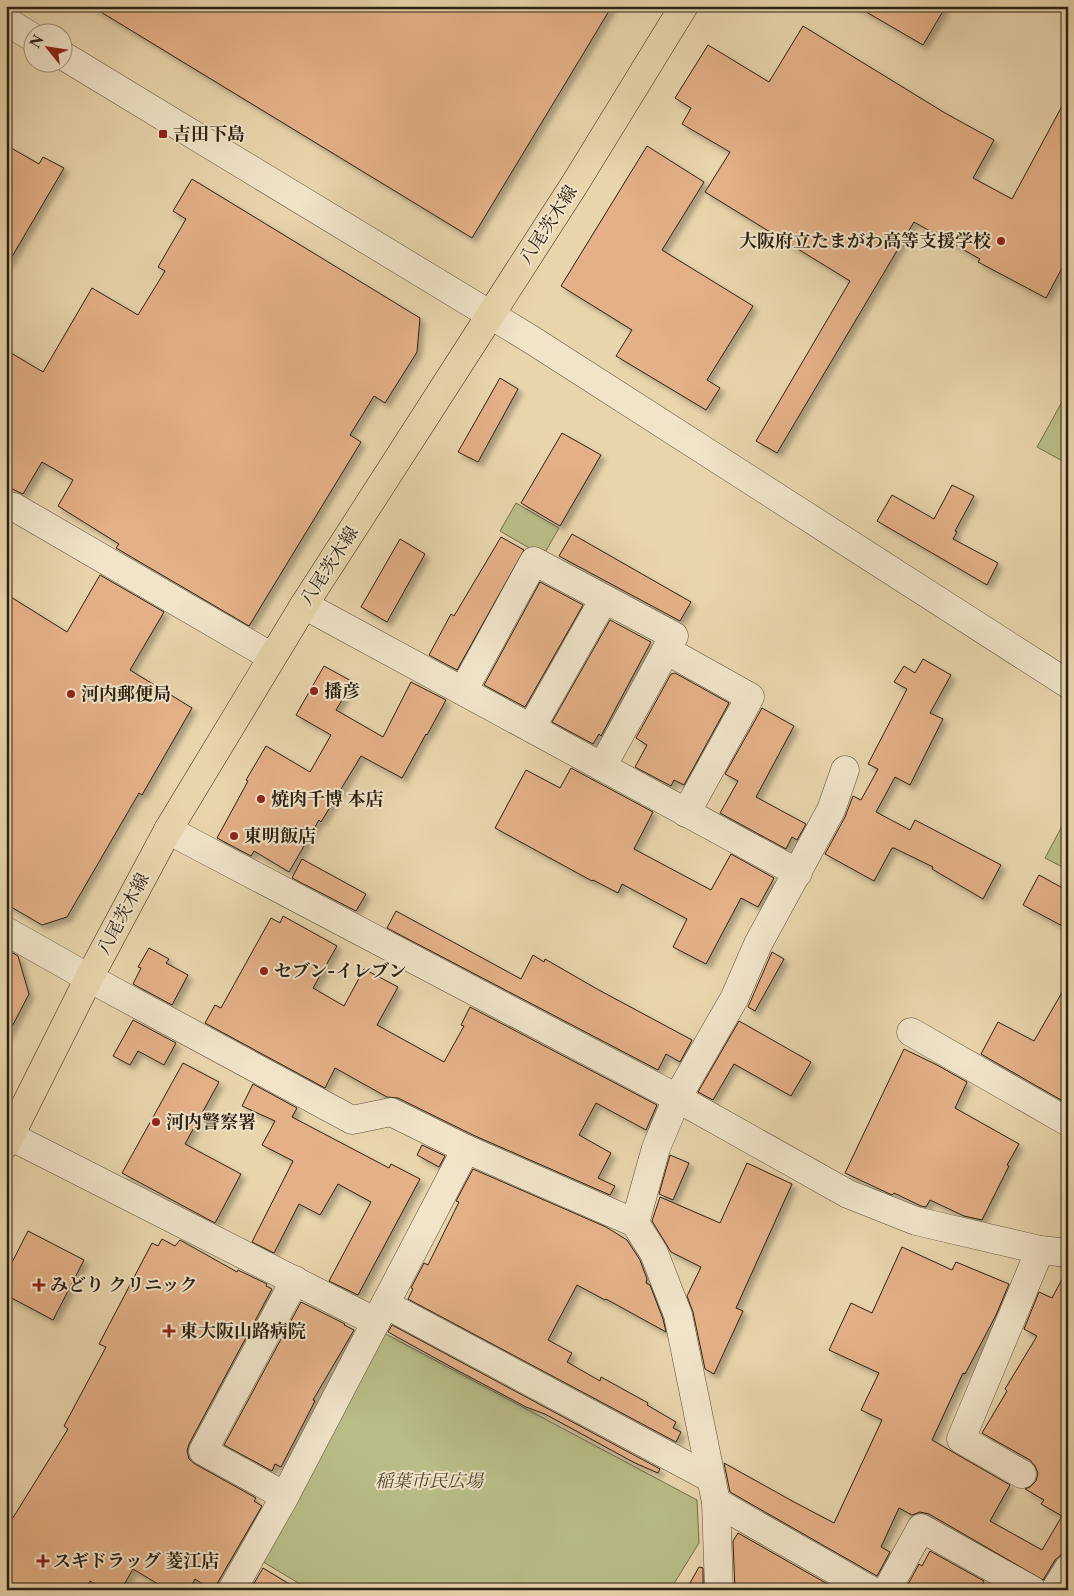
<svg xmlns="http://www.w3.org/2000/svg" width="1074" height="1596" font-family="'Libre Caslon Text','Noto Serif JP',serif">
<style>
.green{fill:#b9bd88;stroke:#726f4e}
.building{fill:#e4b087;stroke:#2b2115;filter:url(#shadow)}
.lines{fill:none;stroke-linecap:round;stroke-linejoin:round}
.minor-casing{stroke:#5a4e3b;stroke-width:29}
.major-casing{stroke:#2b2115;stroke-width:29}
.minor{stroke:#f1e4c9;stroke-width:28}
.major{stroke:#e9d5ac;stroke-width:28}
.poi-dot{fill:#8f2418;stroke:#f1e4c9;stroke-width:2}
.labels{text-anchor:middle;stroke-width:4;stroke-linejoin:round;paint-order:stroke}
.poi-label{font-size:18px;font-weight:bold;fill:#2b2115;stroke:#f1e4c9;text-anchor:start}
.street-label{font-size:18px;fill:#2b2115;stroke:#f1e4c9}
.park-label{font-size:18px;font-style:italic;fill:#4e4832;stroke:#f1e4c9}
</style>
<defs>
<filter id="shadow"><feDropShadow dx="4.5" dy="4.5" stdDeviation="2.5" flood-color="#0004"/></filter>
</defs>
<rect width="100%" height="100%" fill="#e9d5ac"/>
<filter id="stains"><feTurbulence type="fractalNoise" baseFrequency=".004" numOctaves="4"/><feColorMatrix values="0 0 0 0 .2 0 0 0 0 .09 0 0 0 0 .02 0 0 0 .5 -.17"/></filter>
<radialGradient id="worn" r=".72"><stop offset=".6" stop-color="#630" stop-opacity="0"/><stop offset="1" stop-color="#630" stop-opacity=".3"/></radialGradient>
<g class="green">
<polygon points="1068,391 1068,464 1037,447"/>
<polygon points="516,503 559,528 543,556 500,531"/>
<polygon points="1068,815 1068,870 1045,858"/>
<polygon points="384,1333 697,1500 699,1543 670,1590 310,1590 260,1560"/>
</g>
<g class="building">
<polygon points="91,6 612,6 472,238"/>
<polygon points="856,6 946,6 923,45"/>
<polygon points="803,26 945,113 994,140 973,178 1012,199 1068,95 1068,257 1046,298 978,262 980,259 914,222 777,453 756,441 850,281 705,192 730,152 682,124 691,108 675,98 708,45 769,82"/>
<polygon points="6,145 39,164 43,157 64,168 6,267"/>
<polygon points="647,146 704,182 662,250 753,306 707,380 720,388 706,410 616,356 632,330 561,286"/>
<polygon points="192,179 420,318 417,352 385,403 374,396 350,435 361,442 249,626 116,548 119,544 58,506 73,480 42,462 23,494 6,486 6,350 43,372 92,288 138,315 165,271 158,267 186,219 173,211"/>
<polygon points="500,378 518,389 478,462 458,452"/>
<polygon points="562,433 601,455 560,526 521,503"/>
<polygon points="952,485 974,496 955,531 957,532 953,539 998,563 987,585 877,521 892,495 934,519"/>
<polygon points="572,534 691,602 680,621 559,556"/>
<polygon points="501,537 524,550 457,670 429,655 451,614 454,616"/>
<polygon points="400,539 425,554 387,622 361,607"/>
<polygon points="100,575 164,612 130,670 192,708 142,795 139,793 67,917 42,925 6,904 6,594 67,632"/>
<polygon points="540,582 583,605 525,707 484,685"/>
<polygon points="610,620 651,642 601,736 599,734 593,744 552,722"/>
<polygon points="923,659 951,675 930,713 943,719 910,785 895,777 876,812 910,830 915,820 1001,865 983,899 932,869 933,867 894,848 892,848 874,881 825,854 845,817 853,796 861,800 878,769 868,764 907,689 894,682 904,666 915,673"/>
<polygon points="324,666 353,682 336,710 383,737 411,682 446,700 427,735 426,734 402,778 361,756 321,822 319,820 289,872 254,851 251,856 217,838 248,781 246,780 266,746 310,772 331,735 296,715"/>
<polygon points="675,673 729,703 684,785 674,780 671,786 635,767 647,745 636,738 671,674"/>
<polygon points="762,708 794,726 756,797 806,824 797,840 792,837 786,849 720,813 738,781 725,774"/>
<polygon points="571,768 653,812 634,849 711,890 731,854 774,878 758,907 741,898 706,964 673,947 687,919 622,884 618,893 593,880 592,881 495,828 526,770 560,788"/>
<polygon points="302,859 366,894 356,911 292,878"/>
<polygon points="1039,875 1068,891 1068,929 1023,905"/>
<polygon points="396,911 521,979 533,955 544,962 545,959 597,989 692,1040 680,1062 666,1054 658,1070 387,928"/>
<polygon points="283,916 337,946 313,988 344,1006 364,969 398,987 377,1025 444,1062 464,1026 461,1025 470,1007 657,1105 646,1130 596,1103 579,1135 611,1153 598,1178 615,1186 610,1195 473,1135 398,1098 387,1097 335,1068 325,1088 205,1023 215,1005 221,1008 271,918 280,923"/>
<polygon points="149,948 169,959 166,963 188,975 172,1005 133,984 141,968 138,967"/>
<polygon points="6,949 18,956 29,994 6,1038"/>
<polygon points="772,952 784,959 755,1011 748,1007"/>
<polygon points="1068,982 1068,1104 981,1054 998,1022 1034,1041"/>
<polygon points="133,1020 176,1043 164,1065 138,1051 130,1065 113,1056"/>
<polygon points="739,1021 811,1062 791,1096 734,1064 713,1100 698,1092"/>
<polygon points="904,1049 937,1065 967,1082 955,1108 1019,1144 1007,1165 1009,1166 982,1220 964,1216 930,1200 926,1207 921,1206 894,1193 892,1195 845,1173"/>
<polygon points="183,1063 219,1082 185,1144 241,1174 215,1223 122,1173"/>
<polygon points="253,1084 297,1108 292,1117 389,1168 391,1164 420,1179 358,1295 329,1281 371,1202 338,1184 320,1215 299,1204 274,1253 252,1242 293,1161 262,1145 275,1121 242,1106"/>
<polygon points="422,1145 445,1156 439,1167 417,1155"/>
<polygon points="670,1155 689,1163 673,1200 659,1194"/>
<polygon points="747,1163 792,1184 736,1308 743,1311 714,1374 705,1369 693,1312 687,1296 701,1267 671,1252 652,1221 660,1197 720,1223"/>
<polygon points="473,1169 606,1227 627,1240 640,1260 647,1279 646,1283 650,1285 663,1319 666,1332 606,1299 605,1300 577,1285 548,1340 572,1353 567,1362 600,1381 601,1377 648,1403 647,1405 676,1422 673,1428 681,1432 676,1442 408,1299 413,1289 411,1288 424,1263 428,1265 459,1202 456,1201"/>
<polygon points="28,1231 84,1260 53,1320 6,1295 6,1274"/>
<polygon points="162,1239 175,1246 180,1240 237,1272 238,1270 267,1284 266,1286 272,1289 189,1444 187,1451 189,1459 195,1464 256,1498 254,1501 262,1506 218,1582 216,1590 212,1590 195,1579 189,1590 168,1590 133,1569 121,1590 105,1590 90,1581 85,1590 6,1590 6,1529 68,1429 64,1426 106,1347 99,1344 152,1243 158,1246"/>
<polygon points="902,1247 952,1270 956,1262 1009,1284 996,1315 965,1374 963,1373 932,1440 1010,1485 990,1521 1042,1550 1062,1516 1041,1504 1044,1500 1025,1489 1030,1487 1036,1481 1038,1473 1035,1466 1030,1460 982,1433 1007,1391 1005,1389 1037,1336 1024,1329 1039,1292 1052,1298 1068,1268 1068,1553 1061,1555 1055,1560 1043,1580 929,1514 920,1512 912,1515 899,1508 881,1547 890,1552 877,1576 730,1492 724,1463 794,1502 834,1523 882,1420 861,1410 879,1373 829,1350 851,1303 872,1313"/>
<polygon points="301,1302 345,1324 344,1325 354,1330 313,1400 315,1401 281,1467 275,1464 272,1471 224,1445"/>
<polygon points="392,1325 660,1469 658,1473 635,1463 545,1414 526,1407 455,1369 388,1332"/>
<polygon points="738,1533 838,1590 735,1590 733,1541"/>
<polygon points="930,1551 984,1581 979,1590 905,1590 919,1564 922,1566"/>
<polygon points="699,1567 703,1568 703,1590 686,1590"/>
<polygon points="263,1568 299,1590 250,1590"/>
</g>
<g class="lines">
<defs>
<g id="minor">
<polyline points="6,21 32,37"/>
<polyline points="62,55 532,340 1068,684"/>
<polyline points="14,507 272,657"/>
<polyline points="304,605 798,873"/>
<polyline points="666,650 750,697 686,813"/>
<polyline points="463,691 534,561 674,636 602,767"/>
<polyline points="531,728 604,599"/>
<polyline points="168,830 677,1098 848,1194 916,1221 1040,1250"/>
<polyline points="6,931 89,978 352,1120 391,1112 466,1149 635,1223"/>
<polyline points="911,1032 1068,1122"/>
<polyline points="10,1136 376,1322"/>
<polyline points="385,1304 710,1478"/>
<polyline points="1022,1474 961,1439 1040,1250 1068,1253"/>
<polyline points="285,1496 203,1451 295,1280"/>
<polyline points="716,1502 870,1590"/>
<polyline points="232,1590 285,1496 466,1149"/>
<polyline points="719,1590 716,1502 678,1315 654,1253 635,1223 656,1148 677,1098 734,999 758,944 831,810 845,770"/>
<polyline points="887,1590 921,1528 1032,1590"/>
<polyline points="1055,1590 1068,1569"/>
</g>
<polyline id="major" points="6,1144 89,978 168,830 304,605 576,182 684,6"/>
</defs>
<use href="#minor" class="minor-casing"/>
<use href="#major" class="major-casing"/>
<use href="#minor" class="minor"/>
<use href="#major" class="major"/>
</g>
<g class="poi-dot">
<rect x="158" y="129" width="10" height="10" rx="2.5"/>
<circle cx="1001" cy="241" r="5"/>
<circle cx="314" cy="691" r="5"/>
<circle cx="71" cy="694" r="5"/>
<circle cx="261" cy="799" r="5"/>
<circle cx="234" cy="836" r="5"/>
<circle cx="264" cy="971" r="5"/>
<circle cx="156" cy="1122" r="5"/>
<path d="M36.5 1277.5h5v5h5v5h-5v5h-5v-5h-5v-5h5z"/>
<path d="M166.5 1323.5h5v5h5v5h-5v5h-5v-5h-5v-5h5z"/>
<path d="M40.5 1553.5h5v5h5v5h-5v5h-5v-5h-5v-5h5z"/>
</g>
<g class="labels">
<g class="poi-label">
<text x="173" y="140">吉田下島</text>
<text x="991" y="247" text-anchor="end">大阪府立たまがわ高等支援学校</text>
<text x="324" y="697">播彦</text>
<text x="81" y="700">河内郵便局</text>
<text x="271" y="805">焼肉千博 本店</text>
<text x="244" y="842">東明飯店</text>
<text x="274" y="977">セブン-イレブン</text>
<text x="166" y="1128">河内警察署</text>
<text x="50" y="1291">みどり クリニック</text>
<text x="180" y="1337">東大阪山路病院</text>
<text x="53" y="1567">スギドラッグ 菱江店</text>
</g>
<g class="street-label">
<text transform="translate(548 225) rotate(-57)" y="6">八尾茨木線</text>
<text transform="translate(329 566) rotate(-57)" y="6">八尾茨木線</text>
<text transform="translate(123 914) rotate(-62)" y="6">八尾茨木線</text>
</g>
<g class="park-label">
<text x="429" y="1487">稲葉市民広場</text>
</g>
</g>
<rect width="1074" height="1596" fill="none" stroke="#e9d5ac" stroke-width="25"/>
<rect x="8" y="8" width="1059" height="1581" fill="none" stroke="#2b2115" stroke-width="2.5"/>
<rect x="12" y="12" width="1049" height="1571" fill="none" stroke="#2b2115"/>
<g transform="translate(48 48) rotate(300)"><circle r="24" fill="#f1e4c9" stroke="#a29681"/>
<path d="M0-4L9 19L0 12L-9 19Z" fill="#8f2418"/>
<text y="-8" font-size="14" font-weight="bold" text-anchor="middle" fill="#2b2115">N</text>
</g>
<rect width="100%" height="100%" filter="url(#stains)"/>
<rect width="100%" height="100%" fill="url(#worn)"/>
</svg>
